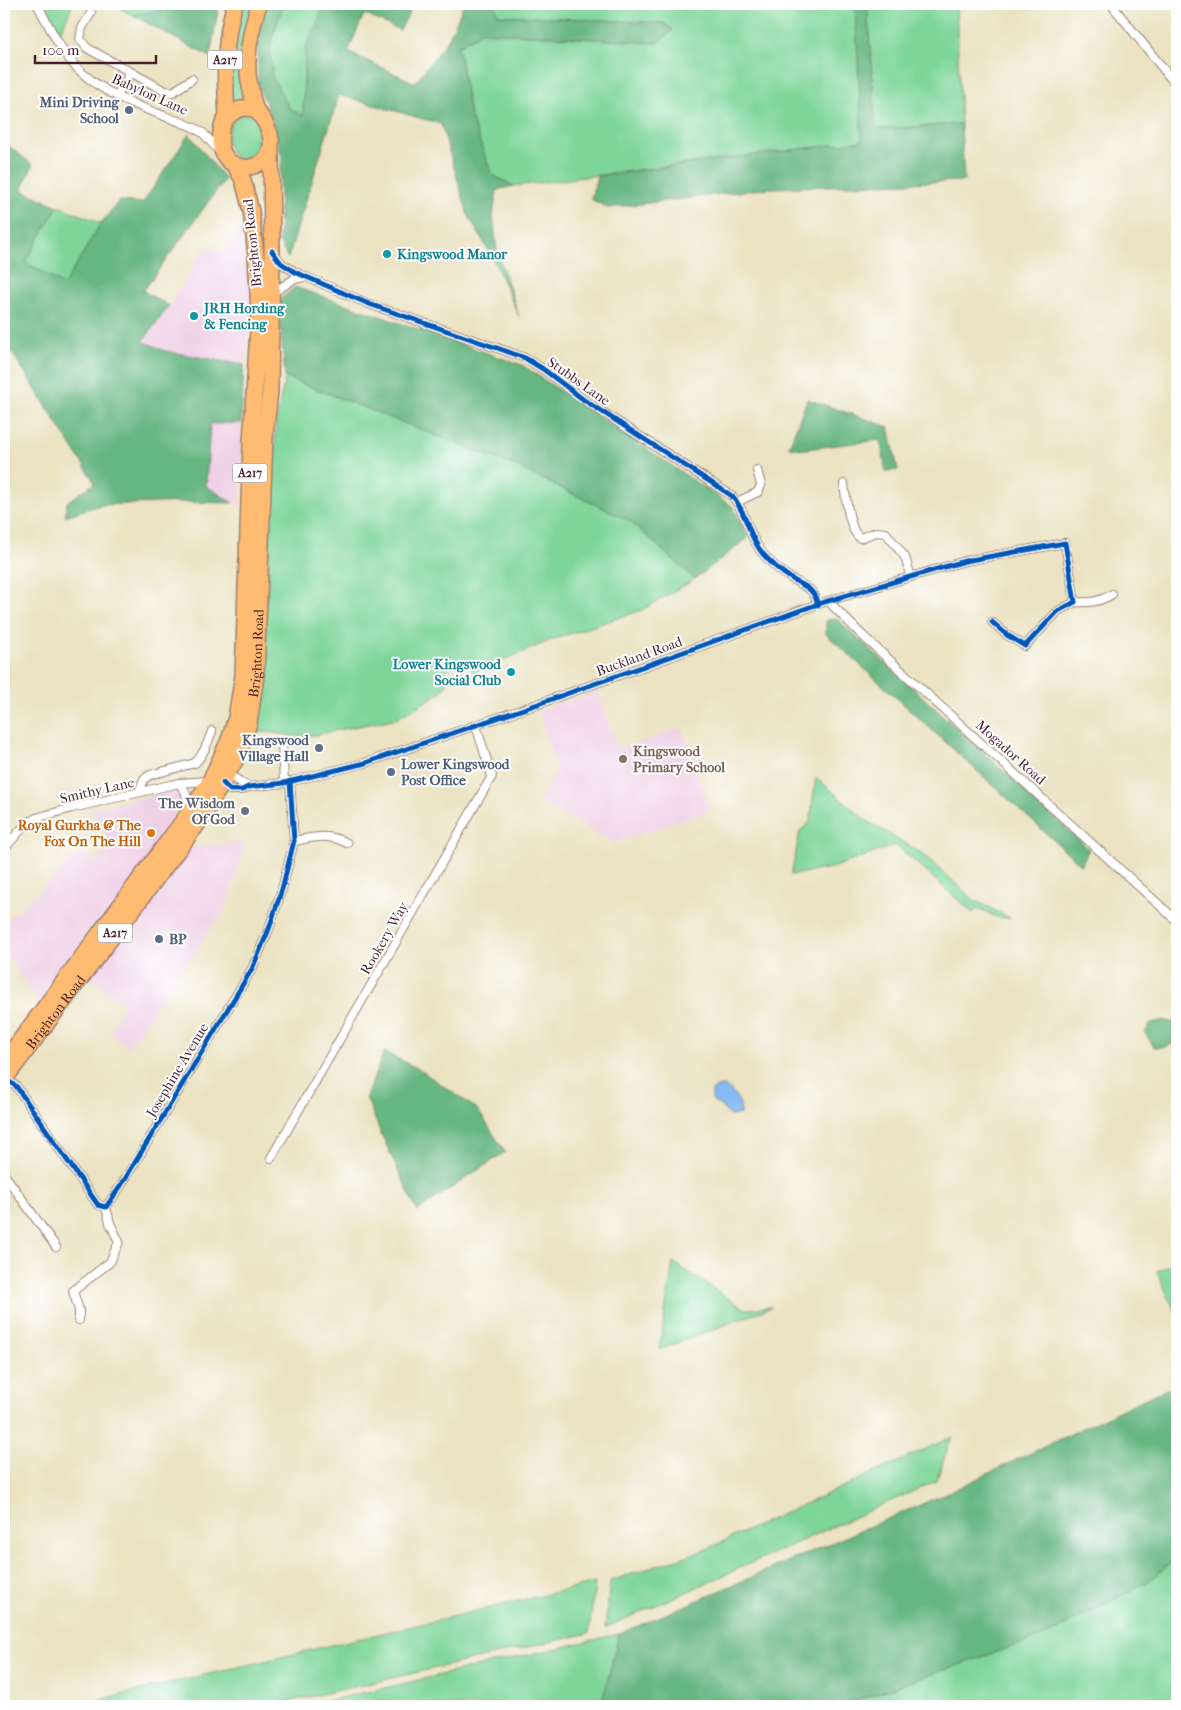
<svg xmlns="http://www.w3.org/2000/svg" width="1181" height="1710" font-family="'IM FELL French Canon',serif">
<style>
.built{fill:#efd0e7}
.green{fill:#7ed59a;stroke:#647a62}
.forest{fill:#66b682;stroke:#586a56}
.water{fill:#84b9f2;stroke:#676c8e}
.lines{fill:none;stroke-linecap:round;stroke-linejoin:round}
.street-casing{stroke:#9a8076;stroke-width:10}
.highway-casing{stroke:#9a8076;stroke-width:18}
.street{stroke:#fff;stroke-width:8}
.highway{stroke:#ffbb71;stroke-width:15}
.cycleway-casing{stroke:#fff;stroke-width:8}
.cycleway{stroke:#0057b8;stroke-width:5}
.service-dot{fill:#5c6f8a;stroke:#fff;stroke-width:2}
.culture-dot{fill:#0f9aa8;stroke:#fff;stroke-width:2}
.education-dot{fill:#8d6e63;stroke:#fff;stroke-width:2}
.worship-dot{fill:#6b7280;stroke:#fff;stroke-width:2}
.food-dot{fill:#e8710a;stroke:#fff;stroke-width:2}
.labels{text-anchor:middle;stroke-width:4;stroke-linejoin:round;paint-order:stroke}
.shield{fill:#fff;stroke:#80626b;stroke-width:1}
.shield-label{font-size:12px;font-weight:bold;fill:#4a1f2b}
.street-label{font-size:14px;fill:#4a1f2b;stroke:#fff}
.service-label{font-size:14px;font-weight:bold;fill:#4e5e75;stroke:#fff;text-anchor:end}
.culture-label{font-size:14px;font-weight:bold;fill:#0d838f;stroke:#fff;text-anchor:start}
.education-label{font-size:14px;font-weight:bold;fill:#785e54;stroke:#fff;text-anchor:start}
.worship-label{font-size:14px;font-weight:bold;fill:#5b616d;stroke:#fff;text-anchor:end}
.food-label{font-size:14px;font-weight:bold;fill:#c56008;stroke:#fff;text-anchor:end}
</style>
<rect width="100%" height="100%" fill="#fff"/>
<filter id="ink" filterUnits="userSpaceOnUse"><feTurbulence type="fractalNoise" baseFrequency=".02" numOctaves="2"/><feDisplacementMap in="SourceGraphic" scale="10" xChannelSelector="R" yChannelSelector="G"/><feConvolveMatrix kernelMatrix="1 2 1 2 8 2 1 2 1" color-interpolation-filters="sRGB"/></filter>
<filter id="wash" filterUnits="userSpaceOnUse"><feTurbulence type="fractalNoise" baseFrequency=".0096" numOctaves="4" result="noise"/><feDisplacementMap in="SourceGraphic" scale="20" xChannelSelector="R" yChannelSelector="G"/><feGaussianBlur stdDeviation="1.12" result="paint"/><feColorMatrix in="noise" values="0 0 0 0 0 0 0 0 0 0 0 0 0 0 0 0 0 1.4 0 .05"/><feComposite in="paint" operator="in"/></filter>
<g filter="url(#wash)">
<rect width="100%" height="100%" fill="#eae2c1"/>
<g class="built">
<polygon points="246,227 252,303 244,365 164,351 143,341 169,306 205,247 222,251"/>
<polygon points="241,423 240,507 206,486 210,424"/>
<polygon points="598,691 618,749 682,728 710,810 614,843 539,801 557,769 538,711"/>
<polygon points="176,789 182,792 184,798 167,825 186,848 245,842 226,907 128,1047 111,1032 125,1003 87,976 39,1004 4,951 4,922 23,907 82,850 96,862 111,843 89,811"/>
</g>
<g class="green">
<polygon points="43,4 73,4 59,35"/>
<polygon points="113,4 199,4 132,15"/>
<polygon points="240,4 255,4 248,103 232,106 229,67"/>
<polygon points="283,4 325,4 305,49 303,116 289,108 271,76 270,45"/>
<polygon points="495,4 855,4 863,141 514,186 492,175 470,115 458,46 481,32 658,43 673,30 663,23 498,15"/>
<polygon points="867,4 956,4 961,124 876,129"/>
<path d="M246,113L258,118L265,149L248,164C244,161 237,159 234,156C222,143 229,126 237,114Z"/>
<polygon points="58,206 101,223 64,285 25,262"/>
<polygon points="285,377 513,465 630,521 695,579 642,610 554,639 473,673 470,660 464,659 443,672 447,684 440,693 398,718 314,735 293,736 274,733 254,732 264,649 276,421"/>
<polygon points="816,777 865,820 923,854 974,900 1010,918 1000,918 977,909 973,913 896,845 831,868 791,875 800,831 810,822"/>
<polygon points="673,1262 745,1309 772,1307 659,1350"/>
<polygon points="1177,1262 1177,1316 1157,1271"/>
<polygon points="952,1437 936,1481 605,1628 610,1581 702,1551"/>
<polygon points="1177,1558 1177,1706 840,1706 1049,1634 1147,1581"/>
<polygon points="595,1583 589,1633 270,1706 73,1706"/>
<polygon points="619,1634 602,1706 306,1706"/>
</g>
<g class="forest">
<polygon points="199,4 219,4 210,57 132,15"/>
<polygon points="267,4 283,4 270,45 272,76 289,108 303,116 305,49 325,4 414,4 400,30 364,14 348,52 415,83 449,38 464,4 495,4 498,15 663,23 673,30 658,43 481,32 458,46 470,115 492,175 514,186 497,190 493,215 497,251 519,316 490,253 468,215 441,124 339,95 288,258 279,242 280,185 282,157 271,116 258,85 258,35"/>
<polygon points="855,4 867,4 876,129 961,124 964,181 770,188 608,208 591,199 597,176 862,141"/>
<polygon points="189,134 225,179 143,291 169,306 143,341 165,351 244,365 241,423 210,424 206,486 233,503 188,502 100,505 65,516 67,502 95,483 13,354 4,343 4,142 33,165 21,190 58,206 25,262 64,285 101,223 119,201 143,203"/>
<polygon points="295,287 522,365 733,507 748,538 695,579 630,521 513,465 285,377 278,301"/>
<polygon points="807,399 889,427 898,470 886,471 880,440 805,449 789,447"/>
<polygon points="835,617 1089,849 1081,865 826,634 826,621"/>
<polygon points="1165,1020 1174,1023 1176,1031 1176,1042 1165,1047 1154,1047 1145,1033 1151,1023"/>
<polygon points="384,1052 417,1068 477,1109 505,1152 417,1211 379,1129 366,1097"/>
<polygon points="1177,1385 1177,1558 1147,1582 1049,1634 840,1706 601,1706 619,1634 943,1495 1144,1399"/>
</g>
<path class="water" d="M724,1086C734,1093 743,1102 740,1114L730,1116L720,1105L715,1103L712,1099V1091L717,1087Z"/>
</g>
<g filter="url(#ink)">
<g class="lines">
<defs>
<g id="street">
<path d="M37,4C48,24 59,48 75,66C105,98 153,111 193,127L203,133L221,153"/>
<polyline points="1111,4 1177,86"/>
<polyline points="91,13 82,28 80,39 87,48 165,91 173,92 192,79"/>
<polyline points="117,96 131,73"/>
<path d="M273,251L281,263L295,272L369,304L503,350L525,358L543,369L584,400L732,496C747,512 748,537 763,554C771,563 781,572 792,579C805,587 813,587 818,605"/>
<polyline points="271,294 294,279 304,277"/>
<path d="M844,484C846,498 849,531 860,538L876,532L886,533L905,557L911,577"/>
<polyline points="737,502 758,492 761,485 757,470"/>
<polyline points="830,601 832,605 863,636 1177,921"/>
<path d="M1075,602C1089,603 1100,602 1112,594"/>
<polyline points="282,742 284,783"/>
<polyline points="227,781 233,777 248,787"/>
<polyline points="179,783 185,791 190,808"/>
<polyline points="223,783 230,790 242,790 248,787 284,783 365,763 538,704 821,603 965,561 1065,543 1075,602 1058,611 1025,646 1007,635 992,622"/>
<path d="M139,792L144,779L150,775L195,763C204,754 208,742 212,731"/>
<path d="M294,841C315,837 328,833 347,843"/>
<polyline points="4,849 26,824 36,818 72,808 179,783 209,781"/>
<polyline points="5,1079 16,1086 98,1205 106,1207 122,1184 252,969 269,929 282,889 294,841 290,781"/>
<polyline points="271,1158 492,776 476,726"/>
<polyline points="4,1174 56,1247"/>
<polyline points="79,1320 79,1310 73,1291 110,1262 119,1242 110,1223 106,1207"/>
</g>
<g id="highway">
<path d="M244,108L255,109C308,170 212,192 221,131C223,118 232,111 244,108Z"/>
<path d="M255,109C253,97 248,83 248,70C247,48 252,25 259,4"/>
<path d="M227,118C225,79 223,41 235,4"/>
<polyline points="4,1062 191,810 210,781 229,740 236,718 243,675 251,442 259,314 256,256 251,211 243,180 234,164"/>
<path id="s1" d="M4,1080L202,818L239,754L249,723L256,676L265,437L270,391L272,251L271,148"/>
</g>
</defs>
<use href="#street" class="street-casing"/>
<use href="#highway" class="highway-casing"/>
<use href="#street" class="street"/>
<use href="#highway" class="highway"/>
<defs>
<g id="cycleway">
<path d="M272,251L281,263L295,272L369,304L503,350L525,358L543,369L584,400L732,496C747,512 748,537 763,554C771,563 781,572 792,579C805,587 813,587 818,605"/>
<polyline points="223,783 230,790 242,790 248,787 284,783 365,763 538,704 821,603 965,561 1065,543 1075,602 1058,611 1025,646 1007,635 992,622"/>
<polyline points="5,1079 16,1086 98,1205 106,1207 122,1184 252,969 269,929 282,889 294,841 290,781"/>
</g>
</defs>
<use href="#cycleway" class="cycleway-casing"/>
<use href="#cycleway" class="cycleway"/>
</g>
</g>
<g class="service-dot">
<circle cx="129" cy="110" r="5"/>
<circle cx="319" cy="748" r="5"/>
<circle cx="391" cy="772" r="5"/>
<circle cx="159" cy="939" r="5"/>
</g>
<g class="culture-dot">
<circle cx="387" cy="254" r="5"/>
<circle cx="194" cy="316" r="5"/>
<circle cx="511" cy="672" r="5"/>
</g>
<circle class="education-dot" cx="623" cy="759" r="5"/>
<circle class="worship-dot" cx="245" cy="811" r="5"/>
<circle class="food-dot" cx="151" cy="833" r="5"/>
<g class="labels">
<g class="shield">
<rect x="207.5" y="50.5" width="35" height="19" rx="4"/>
<rect x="232.5" y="463.5" width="35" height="19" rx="4"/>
<rect x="97.5" y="923.5" width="35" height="19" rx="4"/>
</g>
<g class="shield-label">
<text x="225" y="64">A217</text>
<text x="250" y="477">A217</text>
<text x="115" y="937">A217</text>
</g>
<g class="street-label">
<text transform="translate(150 94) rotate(24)" y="5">Babylon Lane</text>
<text transform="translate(252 243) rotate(-96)" y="5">Brighton Road</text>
<text transform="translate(579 381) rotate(35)" y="5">Stubbs Lane</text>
<text dy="5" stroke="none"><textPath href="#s1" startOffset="505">Brighton Road</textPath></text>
<text transform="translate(639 656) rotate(-20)" y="5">Buckland Road</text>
<text transform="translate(1011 752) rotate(42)" y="5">Mogador Road</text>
<text transform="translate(97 790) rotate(-13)" y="5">Smithy Lane</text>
<text transform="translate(384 938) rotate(-60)" y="5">Rookery Way</text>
<text dy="5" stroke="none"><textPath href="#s1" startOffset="85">Brighton Road</textPath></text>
<text transform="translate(177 1070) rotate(-59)" y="5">Josephine Avenue</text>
</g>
<g class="service-label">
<text x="119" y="107">Mini Driving<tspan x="119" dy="16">School</tspan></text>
<text x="309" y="745">Kingswood<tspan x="309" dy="16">Village Hall</tspan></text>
<text x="401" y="769" text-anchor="start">Lower Kingswood<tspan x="401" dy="16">Post Office</tspan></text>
<text x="169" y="944" text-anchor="start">BP</text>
</g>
<g class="culture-label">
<text x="397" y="259">Kingswood Manor</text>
<text x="204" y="313">JRH Hording<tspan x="204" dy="16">&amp; Fencing</tspan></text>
<text x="501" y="669" text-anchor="end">Lower Kingswood<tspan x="501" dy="16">Social Club</tspan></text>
</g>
<g class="education-label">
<text x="633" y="756">Kingswood<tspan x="633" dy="16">Primary School</tspan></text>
</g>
<g class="worship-label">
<text x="235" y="808">The Wisdom<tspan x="235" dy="16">Of God</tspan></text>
</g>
<g class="food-label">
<text x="141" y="830">Royal Gurkha @ The<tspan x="141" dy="16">Fox On The Hill</tspan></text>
</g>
</g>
<rect width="1181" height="1710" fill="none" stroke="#fff" stroke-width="20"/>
<path d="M35 55v8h121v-8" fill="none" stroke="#4a1f2b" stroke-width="2.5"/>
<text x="42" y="55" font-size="15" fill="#4a1f2b" stroke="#ffffff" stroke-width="4" paint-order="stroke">100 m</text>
</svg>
